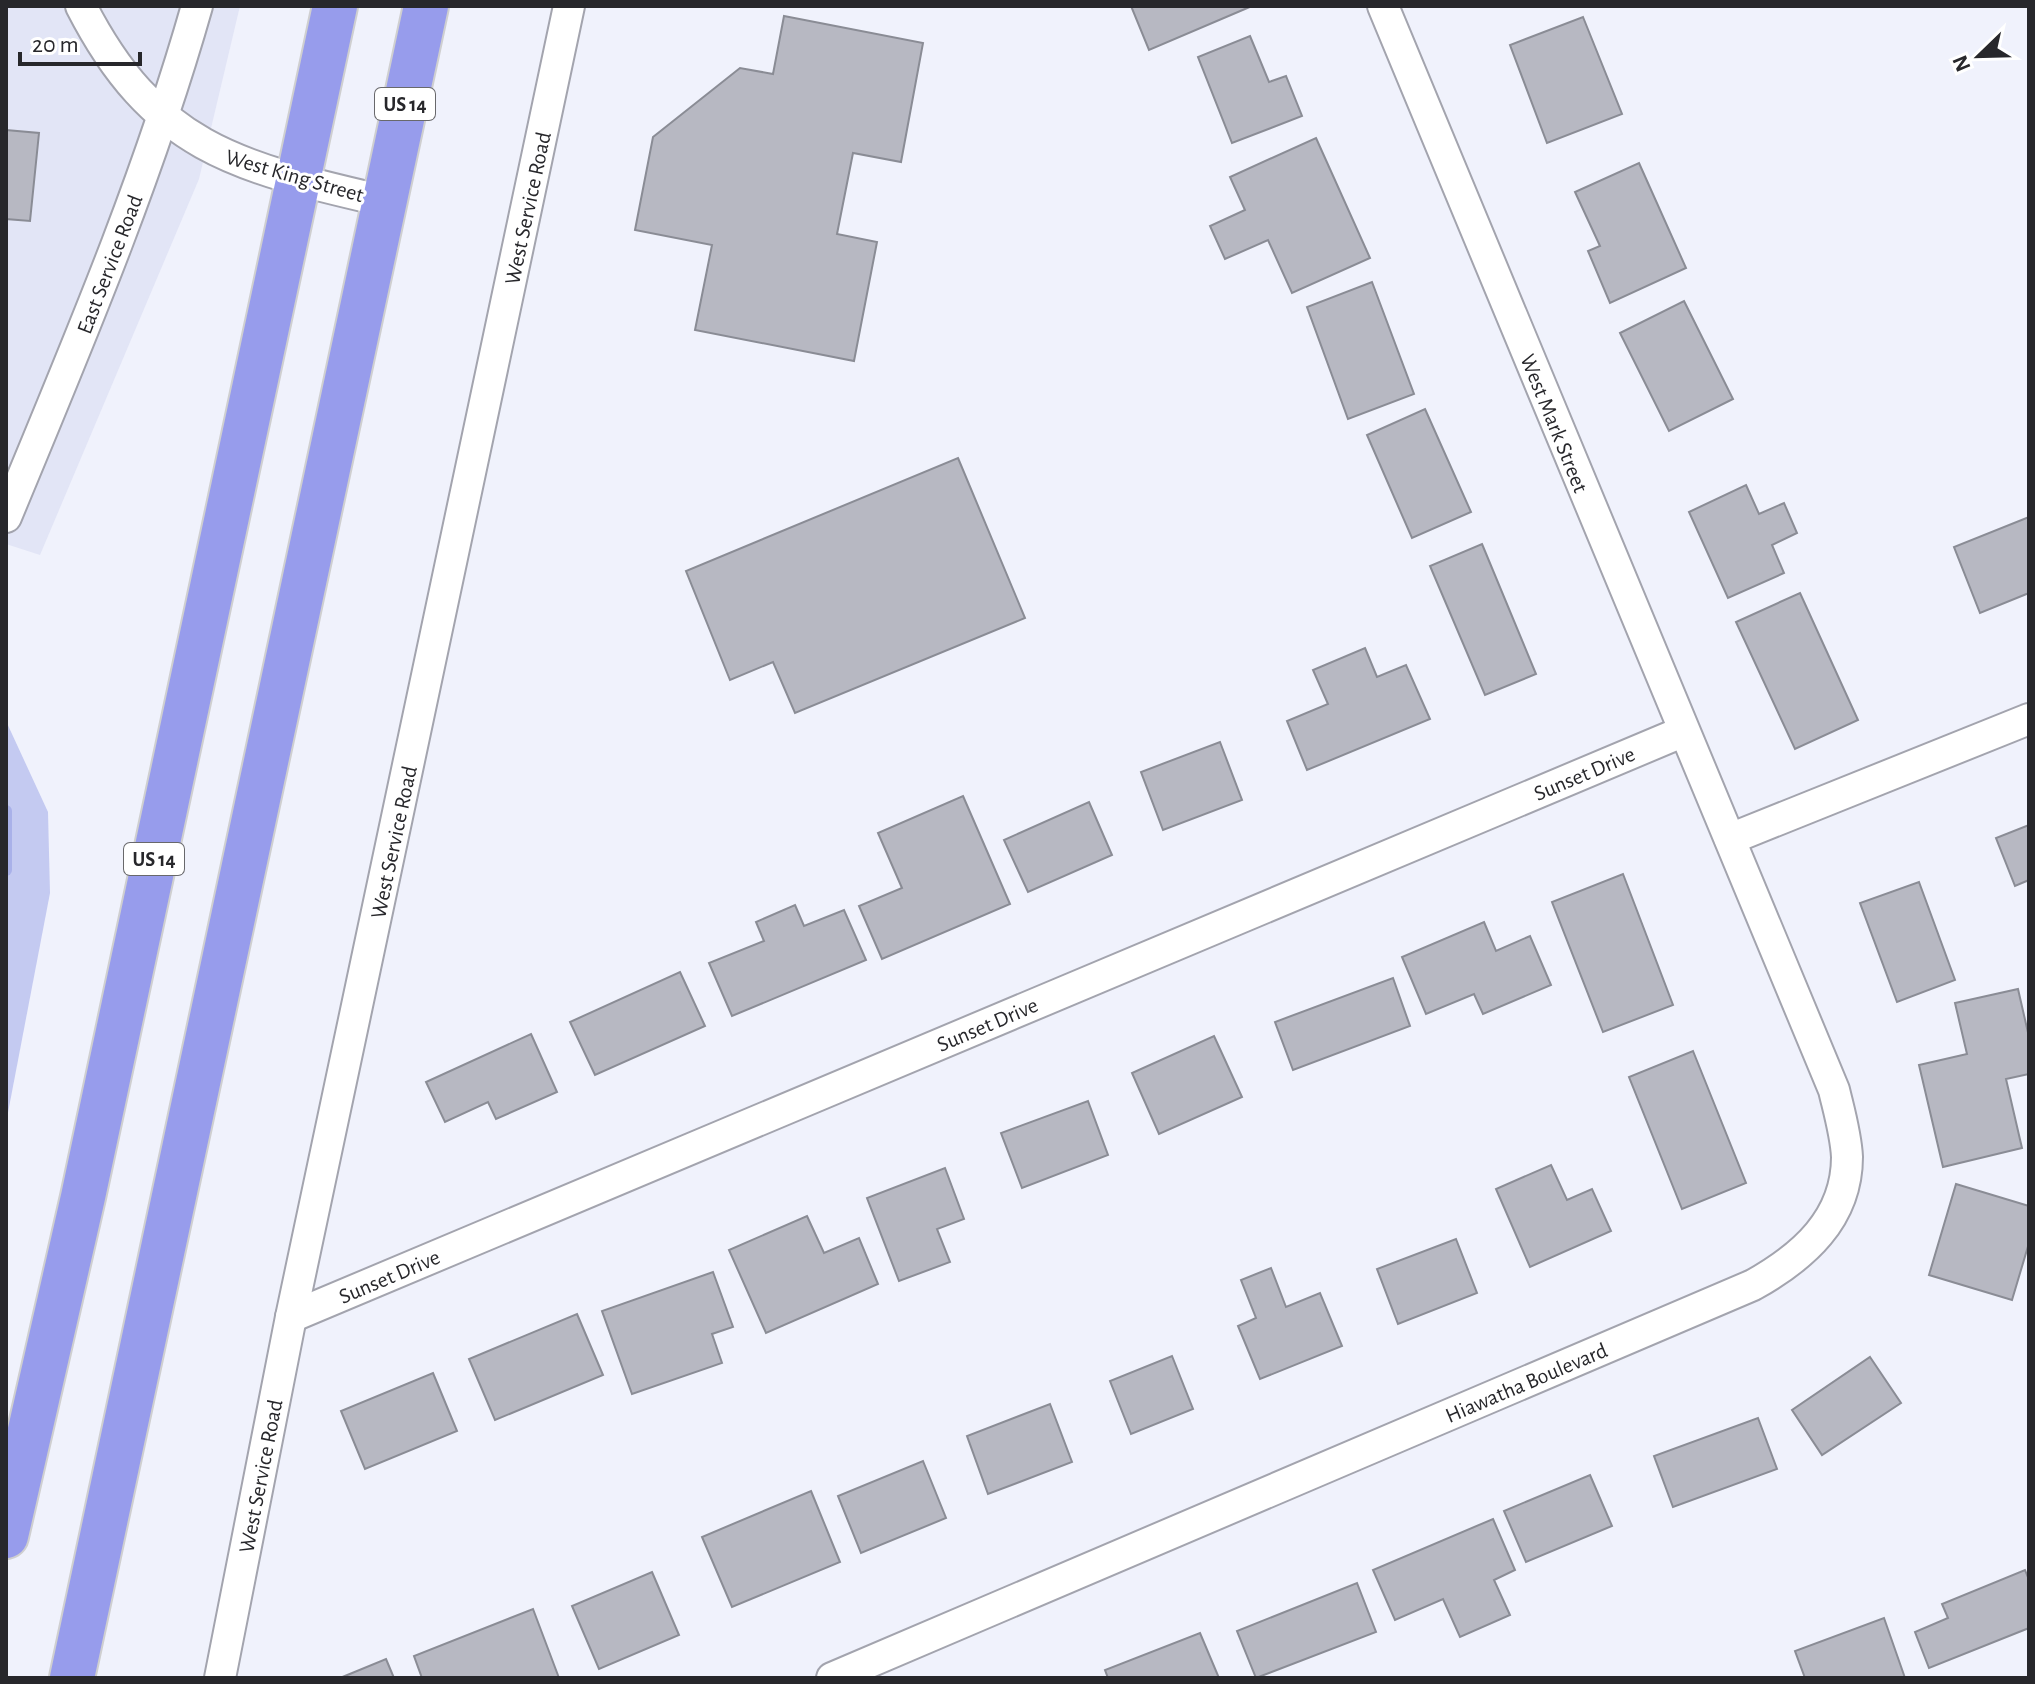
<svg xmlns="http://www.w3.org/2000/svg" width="2035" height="1684" font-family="'Alegreya Sans',sans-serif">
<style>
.built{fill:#e2e5f6}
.green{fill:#c4caf1}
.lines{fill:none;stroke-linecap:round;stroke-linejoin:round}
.stream{stroke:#a9b1e9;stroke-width:12}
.building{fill:#b7b8c2;stroke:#8a8c95;stroke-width:2}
.minor-casing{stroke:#a3a4ae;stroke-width:34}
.trunk-casing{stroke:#cfcfd0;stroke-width:48}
.minor{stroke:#fff;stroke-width:30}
.trunk{stroke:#979cec;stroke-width:44}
.labels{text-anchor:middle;stroke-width:6;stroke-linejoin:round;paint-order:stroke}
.shield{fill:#fff;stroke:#68686b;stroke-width:2}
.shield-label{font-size:20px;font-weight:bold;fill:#27272b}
.street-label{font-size:22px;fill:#27272b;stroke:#fff}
</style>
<rect width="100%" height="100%" fill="#f0f2fc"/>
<polygon class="built" points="6,6 240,6 199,179 40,555 6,544"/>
<polygon class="green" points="6,721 48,812 50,893 6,1123"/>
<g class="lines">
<polyline class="stream" points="6,811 6,870"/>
</g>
<g class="building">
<polygon points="1131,6 1252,6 1149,50"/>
<polygon points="784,16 923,43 901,162 853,153 837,234 877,242 854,361 695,330 712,245 635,230 653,137 740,68 773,74"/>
<polygon points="1583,17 1622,114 1547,143 1510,45"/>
<polygon points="1250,36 1269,82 1286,76 1302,116 1232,143 1198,57"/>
<polygon points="6,130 39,133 30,221 6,219"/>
<polygon points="1316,138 1370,258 1292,293 1268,240 1225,259 1210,226 1245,210 1230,177"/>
<polygon points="1639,163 1686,268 1610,303 1588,251 1600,246 1575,192"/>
<polygon points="1372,282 1414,394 1348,419 1307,307"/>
<polygon points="1684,301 1733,399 1669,431 1620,333"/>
<polygon points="1425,409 1471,512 1412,538 1367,435"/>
<polygon points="958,458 1025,618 795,713 773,662 730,680 686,571"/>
<polygon points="1746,485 1759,514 1784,503 1797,533 1772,545 1784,573 1728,598 1689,512"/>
<polygon points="2029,517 2029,593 1980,613 1954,547"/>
<polygon points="1482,544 1536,674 1485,695 1430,566"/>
<polygon points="1800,593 1858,720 1795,749 1736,622"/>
<polygon points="1365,648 1377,677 1406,665 1430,719 1307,770 1287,721 1328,704 1313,670"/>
<polygon points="1220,742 1242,800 1163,830 1141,772"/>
<polygon points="963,796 1010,904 882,959 859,906 902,888 878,833"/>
<polygon points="1089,802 1112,855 1028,892 1004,840"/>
<polygon points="2029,825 2029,880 2015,886 1996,838"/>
<polygon points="1623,874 1673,1005 1603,1032 1552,902"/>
<polygon points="1919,882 1955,980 1897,1002 1860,903"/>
<polygon points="795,905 804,926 844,910 866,960 732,1016 709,963 764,941 756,922"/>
<polygon points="1484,922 1496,951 1530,936 1551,985 1483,1014 1474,994 1426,1014 1402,957"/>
<polygon points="680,972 705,1026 595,1075 570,1022"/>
<polygon points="1393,978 1410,1026 1293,1070 1275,1022"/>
<polygon points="2018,989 2029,1037 2029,1074 2006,1079 2022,1148 1943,1167 1919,1065 1967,1054 1955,1003"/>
<polygon points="531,1034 557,1092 496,1119 488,1102 445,1122 426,1082"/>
<polygon points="1214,1036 1242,1097 1159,1134 1132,1073"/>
<polygon points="1693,1051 1746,1183 1682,1209 1629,1077"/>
<polygon points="1088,1101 1108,1155 1022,1188 1001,1133"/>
<polygon points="1551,1165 1567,1200 1592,1189 1611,1231 1530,1267 1496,1189"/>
<polygon points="945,1168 964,1219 937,1229 950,1262 899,1281 867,1198"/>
<polygon points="1956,1184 2029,1206 2029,1243 2012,1300 1929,1275"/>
<polygon points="807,1216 824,1253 859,1238 878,1284 766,1333 729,1250"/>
<polygon points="1456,1239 1477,1293 1398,1324 1377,1269"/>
<polygon points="1271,1268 1286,1307 1320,1293 1342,1346 1260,1379 1238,1326 1256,1318 1241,1280"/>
<polygon points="713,1272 733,1327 712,1334 722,1363 632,1394 602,1311"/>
<polygon points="577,1314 603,1375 495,1420 469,1359"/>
<polygon points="1172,1356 1193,1409 1131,1434 1110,1381"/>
<polygon points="1870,1357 1901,1403 1822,1455 1792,1410"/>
<polygon points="433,1373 457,1431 365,1469 341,1411"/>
<polygon points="1050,1404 1072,1462 988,1494 967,1436"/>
<polygon points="1758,1418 1777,1469 1673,1507 1654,1456"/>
<polygon points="923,1461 946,1518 861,1553 838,1496"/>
<polygon points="1590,1475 1612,1526 1526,1562 1504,1511"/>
<polygon points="811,1491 840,1562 732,1607 702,1537"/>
<polygon points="1493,1519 1515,1570 1494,1580 1510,1615 1460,1637 1443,1599 1395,1620 1373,1570"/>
<polygon points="2025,1570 2029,1580 2029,1628 1929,1668 1915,1632 1948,1618 1942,1604"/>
<polygon points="652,1572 679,1635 599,1669 572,1606"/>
<polygon points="1357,1583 1376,1632 1256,1678 1237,1631"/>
<polygon points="533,1609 559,1678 422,1678 414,1656"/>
<polygon points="1884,1618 1905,1678 1805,1678 1795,1651"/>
<polygon points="1200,1633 1219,1678 1108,1678 1105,1670"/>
<polygon points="386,1659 394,1678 340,1678"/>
</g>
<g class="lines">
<defs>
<g id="minor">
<path d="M81,6C154,149 238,167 384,201"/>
<path d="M6,517C76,348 147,182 197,6"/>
<polyline points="1730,839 2029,719"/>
<polyline points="291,1317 1682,732"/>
<polyline points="220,1678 291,1317 569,6"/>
<path d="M832,1678L1753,1285C1803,1257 1847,1219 1847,1157C1846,1135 1839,1111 1834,1090L1383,6"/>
</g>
<g id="trunk">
<polyline points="6,1536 83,1197 335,6"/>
<polyline points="72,1678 426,6"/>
</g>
</defs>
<use href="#minor" class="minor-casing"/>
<use href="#trunk" class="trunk-casing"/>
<use href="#minor" class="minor"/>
<use href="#trunk" class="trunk"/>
</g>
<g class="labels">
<g class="shield">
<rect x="375" y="88" width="60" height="32" rx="6"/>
<rect x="124" y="843" width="60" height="32" rx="6"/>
</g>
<g class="shield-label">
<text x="405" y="111">US 14</text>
<text x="154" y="866">US 14</text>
</g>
<g class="street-label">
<text transform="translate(295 175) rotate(16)" y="8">West King Street</text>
<text transform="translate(527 208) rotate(-78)" y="8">West Service Road</text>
<text transform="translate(109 264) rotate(-69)" y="8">East Service Road</text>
<text transform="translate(1555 423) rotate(68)" y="8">West Mark Street</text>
<text transform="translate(1584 773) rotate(-23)" y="8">Sunset Drive</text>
<text transform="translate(393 842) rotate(-78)" y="8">West Service Road</text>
<text transform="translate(987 1024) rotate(-23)" y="8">Sunset Drive</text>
<text transform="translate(389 1276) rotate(-23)" y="8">Sunset Drive</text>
<text transform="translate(1526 1382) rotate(-23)" y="8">Hiawatha Boulevard</text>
<text transform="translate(260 1476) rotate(-79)" y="8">West Service Road</text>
</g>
</g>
<rect width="2035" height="1684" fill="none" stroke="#27272b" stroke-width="16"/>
<g transform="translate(1979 56) rotate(247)" stroke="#ffffff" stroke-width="6" paint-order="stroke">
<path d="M0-6L14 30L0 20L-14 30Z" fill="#27272b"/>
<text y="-12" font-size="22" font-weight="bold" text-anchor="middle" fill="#27272b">N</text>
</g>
<path d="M20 52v12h120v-12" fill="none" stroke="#27272b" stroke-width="4"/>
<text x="32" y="52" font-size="24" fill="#27272b" stroke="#ffffff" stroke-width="6" paint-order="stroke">20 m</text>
</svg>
